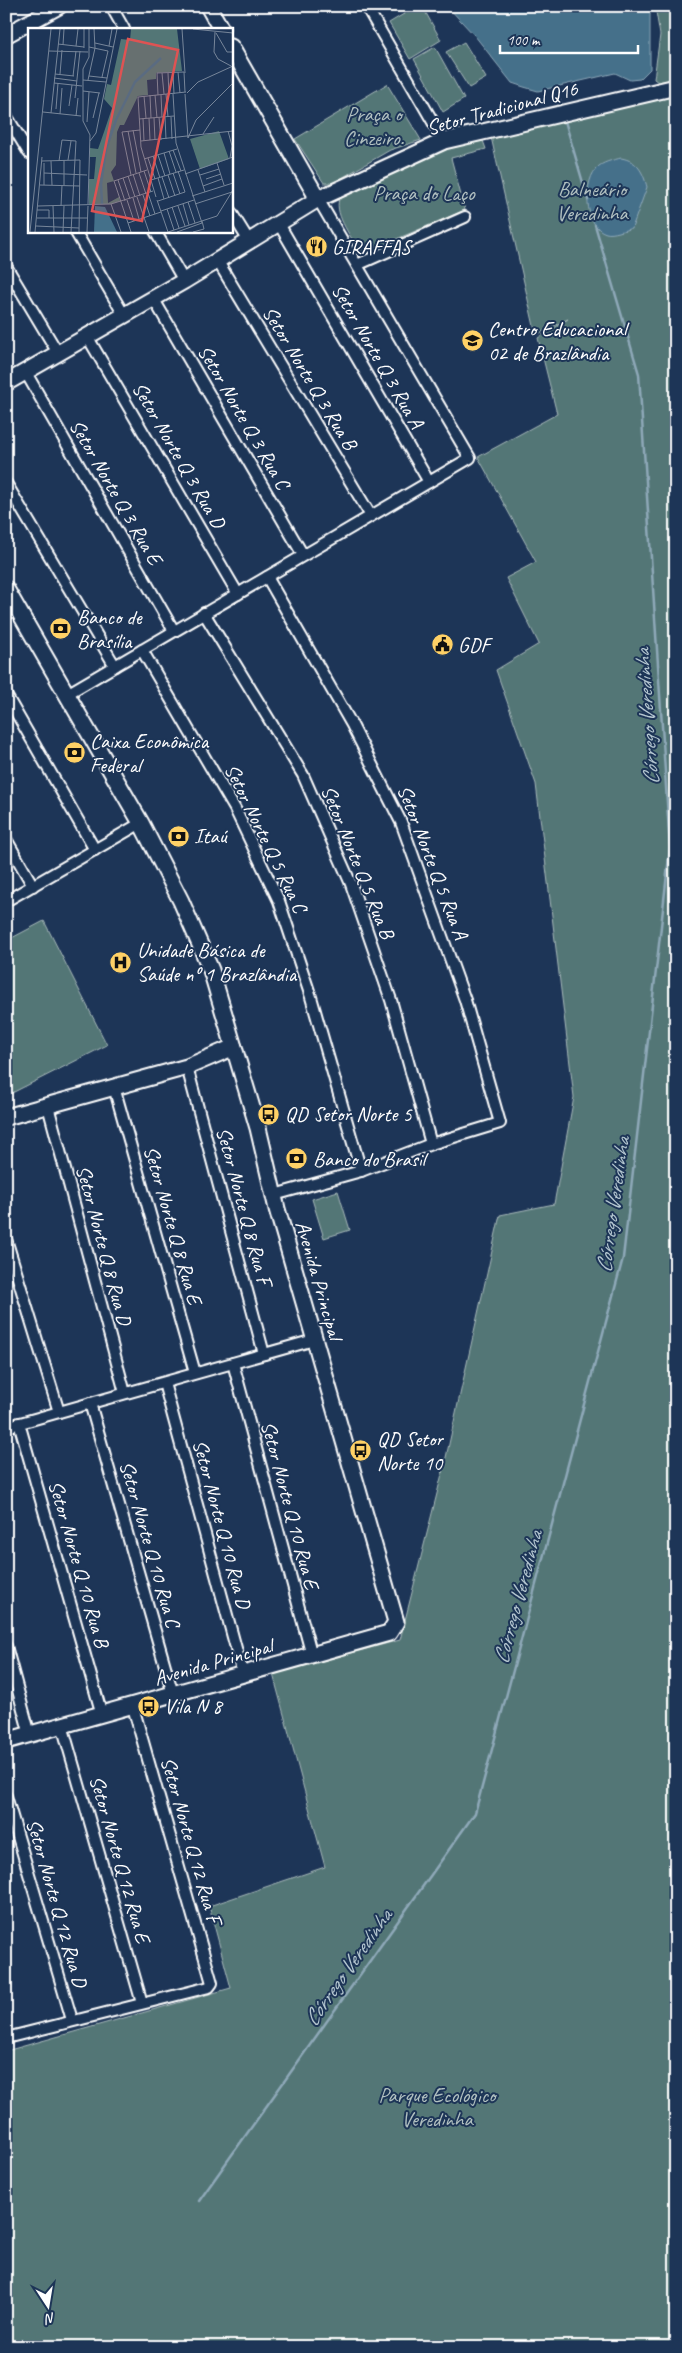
<svg xmlns="http://www.w3.org/2000/svg" width="682" height="2353" font-family="Caveat,sans-serif">
<style>
.green{fill:#537676;stroke:#a9baba}
.water{fill:#44708a;stroke:#8fa9b9}
.lines{fill:none;stroke-linecap:round;stroke-linejoin:round}
.stream{stroke:#8fa9b9;stroke-width:2.5}
.street-casing{stroke:#fff;stroke-width:14}
.secondary-casing{stroke:#fff;stroke-width:19}
.street{stroke:#1d3557;stroke-width:10}
.secondary{stroke:#1d3557;stroke-width:15}
.labels{text-anchor:middle;stroke-width:4;stroke-linejoin:round;paint-order:stroke}
.street-label{font-size:21px;fill:#fff;stroke:#1d3557}
.park-label{font-size:21px;fill:#b2c1c1;stroke:#1d3557}
.poi-label{font-size:21px;fill:#fff;stroke:#1d3557;text-anchor:start}
.water-label{font-size:22px;font-style:italic;fill:#b4c6d0;stroke:#1d3557}
.inset-river{fill:none;stroke:#44708a;stroke-width:2.5}
.inset-road{fill:none;stroke:#77869a;stroke-width:1}
.view{fill:#de5353;fill-opacity:0.15;stroke:#de5353;stroke-width:2.5}
.inset-edge{fill:none;stroke:#fff;stroke-width:2.5}
</style>
<rect width="100%" height="100%" fill="#1d3557"/>
<filter id="ink" filterUnits="userSpaceOnUse"><feTurbulence type="fractalNoise" baseFrequency=".02" numOctaves="2"/><feDisplacementMap in="SourceGraphic" scale="10" xChannelSelector="R" yChannelSelector="G"/><feConvolveMatrix kernelMatrix="1 2 1 2 8 2 1 2 1" color-interpolation-filters="sRGB"/></filter>
<g filter="url(#ink)">
<g class="green">
<polygon points="417,6 422,6 441,40 410,59 389,23"/>
<polygon points="655,6 676,6 676,79 658,82 654,79 660,35"/>
<polygon points="464,42 486,78 469,88 446,52"/>
<polygon points="435,47 464,99 443,112 414,59"/>
<polygon points="387,84 421,140 390,150 333,183 324,183 295,139"/>
<polygon points="676,96 676,263 671,266 676,265 676,2342 660,2343 660,2347 6,2347 6,2051 231,1988 209,1906 325,1867 273,1674 400,1640 445,1462 500,1215 554,1204 574,1097 536,784 496,670 539,644 506,578 536,562 478,457 557,414 538,338 568,319 536,335 491,137"/>
<path d="M482,138L486,149L451,158L465,210L361,254C353,239 334,216 339,199L446,147Z"/>
<polygon points="44,921 107,1045 6,1096 6,941"/>
<polygon points="338,1191 350,1230 324,1238 312,1199"/>
</g>
<g class="water">
<polygon points="447,6 650,6 650,69 640,79 630,80 615,73 538,91 524,87 512,83 475,36"/>
<path d="M621,158C638,161 643,172 647,187L632,228C625,230 613,235 606,233C584,227 582,179 599,166C606,161 614,160 621,158Z"/>
</g>
<g class="lines">
<g class="stream">
<polyline points="558,95 561,105"/>
<polyline points="565,121 588,200"/>
<polyline points="199,2201 475,1813 623,1258 670,848 639,374 595,225"/>
</g>
<defs>
<g id="street">
<polyline points="111,6 124,29"/>
<polyline points="366,6 444,141"/>
<polyline points="6,115 29,153"/>
<polyline points="231,212 249,241"/>
<polyline points="279,224 429,482"/>
<polyline points="75,231 124,315"/>
<polyline points="155,231 184,281"/>
<polyline points="217,260 371,516"/>
<polyline points="357,265 465,217"/>
<polyline points="6,266 58,353"/>
<polyline points="153,298 303,555"/>
<polyline points="87,336 238,594"/>
<polyline points="25,371 174,631"/>
<polyline points="6,483 115,666"/>
<polyline points="267,577 352,725 401,822 465,1000 500,1123 431,1144 361,1171 274,1195"/>
<polyline points="204,613 303,775 351,884 391,1000 431,1144"/>
<polyline points="142,650 235,809 279,901 311,997 361,1171"/>
<polyline points="67,694 470,458 318,199"/>
<polyline points="6,695 95,850"/>
<polyline points="6,839 33,886"/>
<polyline points="6,901 141,823"/>
<polyline points="187,1067 264,1354"/>
<polyline points="114,1087 195,1373"/>
<polyline points="48,1106 125,1393"/>
<polyline points="6,1239 59,1412"/>
<polyline points="233,1363 312,1656"/>
<polyline points="164,1383 243,1674"/>
<polyline points="90,1403 173,1694"/>
<polyline points="19,1423 102,1715"/>
<polyline points="6,1427 314,1340"/>
<polyline points="6,1646 30,1735"/>
<polyline points="62,1725 142,2003"/>
<polyline points="6,1796 72,2020"/>
<polyline points="6,2038 209,1987 212,1983 133,1707"/>
</g>
<g id="secondary">
<polyline points="208,6 221,29"/>
<polyline points="6,35 59,6"/>
<polyline points="231,47 318,199"/>
<polyline points="6,383 184,281 318,199 444,141 676,87"/>
<polyline points="6,589 141,823 181,901 211,970 258,1128 277,1209 396,1622 389,1633 6,1741"/>
<polyline points="6,1117 187,1067 234,1047"/>
</g>
</defs>
<use href="#street" class="street-casing"/>
<use href="#secondary" class="secondary-casing"/>
<use href="#street" class="street"/>
<use href="#secondary" class="secondary"/>
</g>
</g>
<defs>
<symbol id="restaurant-disc" viewBox="-11 -11 22 22"><circle r="9.5" fill="#ffd166" stroke="#1d3557"/><path d="M-5-6h1v4h1v-4h1v4h1v-4h1v5L-1.5 .5V6h-2V.5L-5-1ZM5-6V6H3V1.5H1.5Q1.5-4 5-6Z" fill="#111"/></symbol>
<symbol id="school-disc" viewBox="-11 -11 22 22"><circle r="9.5" fill="#ffd166" stroke="#1d3557"/><path d="M0-5L7-2L0 1L-7-2ZM-4 1L0 2.5L4 1V4Q0 6-4 4Z" fill="#111"/></symbol>
<symbol id="bank-disc" viewBox="-11 -11 22 22"><circle r="9.5" fill="#ffd166" stroke="#1d3557"/><path d="M-6-4H6V4H-6ZM0-2.3a2.3 2.3 0 1 0 0 4.6a2.3 2.3 0 1 0 0-4.6Z" fill="#111"/></symbol>
<symbol id="civic-disc" viewBox="-11 -11 22 22"><circle r="9.5" fill="#ffd166" stroke="#1d3557"/><path d="M-.6-6.5H3V-4.5H.6V-3L4-1V1h2V6H-6V1h2V-1L-.6-3ZM-1.2 2.5V6h2.4V2.5Z" fill="#111"/></symbol>
<symbol id="hospital-disc" viewBox="-11 -11 22 22"><circle r="9.5" fill="#ffd166" stroke="#1d3557"/><path d="M-5-5h3v3.5h4V-5h3V5h-3V1.5h-4V5h-3Z" fill="#111"/></symbol>
<symbol id="bus-disc" viewBox="-11 -11 22 22"><circle r="9.5" fill="#ffd166" stroke="#1d3557"/><path d="M-5-6H5V4H4V6H2V4H-2V6H-4V4H-5ZM-3.5-4V0h7V-4ZM-3.5 1.2v1.5H-2V1.2ZM2 1.2v1.5H3.5V1.2Z" fill="#111"/></symbol>
</defs>
<g fill-rule="evenodd">
<use href="#restaurant-disc" x="304" y="234" width="25" height="25"/>
<use href="#school-disc" x="460" y="328" width="25" height="25"/>
<use href="#bank-disc" x="48" y="616" width="25" height="25"/>
<use href="#civic-disc" x="430" y="632" width="25" height="25"/>
<use href="#bank-disc" x="62" y="740" width="25" height="25"/>
<use href="#bank-disc" x="166" y="824" width="25" height="25"/>
<use href="#hospital-disc" x="108" y="950" width="25" height="25"/>
<use href="#bus-disc" x="256" y="1102" width="25" height="25"/>
<use href="#bank-disc" x="284" y="1146" width="25" height="25"/>
<use href="#bus-disc" x="348" y="1438" width="25" height="25"/>
<use href="#bus-disc" x="136" y="1694" width="25" height="25"/>
</g>
<g class="labels">
<g class="street-label">
<text transform="translate(502 108) rotate(-15)" y="7">Setor Tradicional Q16</text>
<text transform="translate(378 356) rotate(60)" y="7">Setor Norte Q 3 Rua A</text>
<text transform="translate(310 378) rotate(59)" y="7">Setor Norte Q 3 Rua B</text>
<text transform="translate(244 417) rotate(60)" y="7">Setor Norte Q 3 Rua C</text>
<text transform="translate(179 455) rotate(60)" y="7">Setor Norte Q 3 Rua D</text>
<text transform="translate(116 492) rotate(60)" y="7">Setor Norte Q 3 Rua E</text>
<text transform="translate(266 838) rotate(64)" y="7">Setor Norte Q 5 Rua C</text>
<text transform="translate(358 862) rotate(68)" y="7">Setor Norte Q 5 Rua B</text>
<text transform="translate(433 862) rotate(69)" y="7">Setor Norte Q 5 Rua A</text>
<text transform="translate(244 1206) rotate(75)" y="7">Setor Norte Q 8 Rua F</text>
<text transform="translate(173 1225) rotate(74)" y="7">Setor Norte Q 8 Rua E</text>
<text transform="translate(104 1245) rotate(75)" y="7">Setor Norte Q 8 Rua D</text>
<text transform="translate(319 1280) rotate(74)" y="7">Avenida Principal</text>
<text transform="translate(290 1505) rotate(75)" y="7">Setor Norte Q 10 Rua E</text>
<text transform="translate(222 1524) rotate(75)" y="7">Setor Norte Q 10 Rua D</text>
<text transform="translate(150 1544) rotate(74)" y="7">Setor Norte Q 10 Rua C</text>
<text transform="translate(79 1564) rotate(74)" y="7">Setor Norte Q 10 Rua B</text>
<text transform="translate(213 1662) rotate(-16)" y="7">Avenida Principal</text>
<text transform="translate(191 1840) rotate(74)" y="7">Setor Norte Q 12 Rua F</text>
<text transform="translate(120 1859) rotate(74)" y="7">Setor Norte Q 12 Rua E</text>
<text transform="translate(57 1903) rotate(74)" y="7">Setor Norte Q 12 Rua D</text>
</g>
<g class="park-label">
<text x="374" y="121">Praça o<tspan x="374" dy="24">Cinzeiro.</tspan></text>
<text x="592" y="196">Balneário<tspan x="592" dy="24">Veredinha</tspan></text>
<text x="424" y="200">Praça do Laço</text>
<text x="437" y="2102">Parque Ecológico<tspan x="437" dy="24">Veredinha</tspan></text>
</g>
<g class="poi-label">
<text x="332" y="254">GIRAFFAS</text>
<text x="488" y="336">Centro Educacional<tspan x="488" dy="24">02 de Brazlândia</tspan></text>
<text x="77" y="624">Banco de<tspan x="77" dy="24">Brasília</tspan></text>
<text x="458" y="652">GDF</text>
<text x="90" y="748">Caixa Econômica<tspan x="90" dy="24">Federal</tspan></text>
<text x="194" y="843">Itaú</text>
<text x="137" y="957">Unidade Básica de<tspan x="137" dy="24">Saúde nº 1 Brazlândia</tspan></text>
<text x="285" y="1121">QD Setor Norte 5</text>
<text x="313" y="1166">Banco do Brasil</text>
<text x="377" y="1446">QD Setor<tspan x="377" dy="24">Norte 10</tspan></text>
<text x="164" y="1713">Vila N 8</text>
</g>
<g class="water-label">
<text transform="translate(646 717) rotate(-94)" y="8">Córrego Veredinha</text>
<text transform="translate(612 1205) rotate(-82)" y="8">Córrego Veredinha</text>
<text transform="translate(517 1597) rotate(-75)" y="8">Córrego Veredinha</text>
<text transform="translate(347 1967) rotate(-55)" y="8">Córrego Veredinha</text>
</g>
</g>
<g transform="translate(28 28)">
<rect width="205" height="205" fill="#1d3557"/>
<path d="M103,1H149L154,43L128,45V51L119,52L120,67L110,68L96,97H92L89,104L88,137L83,144L86,153L79,155L80,175L91,169L92,173L83,176H61V151H66L68,129H62V120L70,121L76,104L84,80L76,71L79,56L83,57L93,11L102,12ZM191,103L201,131L172,141L162,111Z" fill="#537676"/>
<path d="M67,178L77,179L89,204H66Z" fill="#44708a"/>
<path class="inset-river" d="M74,176L73,156L78,121L88,92L107,54L133,30"/>
<path class="inset-road" d="M56,1V20M154,1L157,45M165,1L205,5M187,4L186,24L190,31L203,38M188,5L199,24H205M67,15L85,19M30,16L56,19M35,17L36,1M48,18L50,1M81,18L84,1M61,19L80,23M21,23L60,24M150,44L152,65M134,45L136,66M140,45L141,66M145,45L146,66M27,46L46,48M32,46L34,22M45,48L48,23M61,48L79,50M74,49L80,23M26,50L49,53M55,52L78,54M60,52L67,20L66,1M26,55L54,58M55,63L72,65M159,65L170,54L205,38M138,66L140,89M145,66L148,115L174,195M157,66L160,110M122,67L123,90M127,67L129,90M130,67L129,45L156,44L157,64M133,67L134,89M116,68L118,90M47,70L52,23M41,78L44,57M28,81L30,55M15,84L53,88M23,85L32,1M32,86L34,60M48,88L50,70M131,89L133,112M137,89L138,111M143,89L144,111M65,90L71,65M115,90L116,113M121,90L122,112M126,90L127,112M111,91L146,88M59,94L61,64M105,102L113,144M100,103L108,145M200,103L204,118L202,130M175,106L186,89M160,110L168,92L205,55M62,113L68,105L89,1M113,113L205,103M145,122L153,143M141,123L148,144M136,125L142,146M130,127L137,148M125,128L132,150M120,130L127,151M116,131L149,121M40,132L43,113M14,133L52,132L51,204M23,133L24,157M31,133L34,112L48,113L43,204M16,135V157M189,135L196,157M170,142L177,164M116,143L123,164M16,145L59,147M111,145L118,166M145,145L152,166M105,146L112,168M157,146L205,129M103,147L94,104L112,102M140,147L147,168M172,147L191,141M100,148L107,169M134,149L141,170M95,150L102,171M130,150L136,171M178,151L193,146M90,152L97,173M123,152L156,142M12,157L52,158M36,157V132M175,158L194,151M120,165L127,186M115,167L122,188M164,168L205,155M109,169L121,204M128,169L113,119L110,69L158,64M105,170L111,191M99,172L106,193M129,172L140,204M130,173L157,164L150,143M160,174L167,195M60,176L62,107L55,93V41L61,29V1M83,176L93,204M155,176L161,197M167,176L204,164M10,178L83,176L125,163M25,178L26,204M33,178L34,157M150,178L157,198M144,179L151,200M139,181L146,202M9,182H21V190M133,183L166,172M9,190H60M100,195L133,184M8,198L51,200M2,204L23,1M7,204L14,129M35,204L36,178M59,204L60,178M103,204L86,153L119,142M140,204L189,188L205,162M149,204L174,195M165,204L176,201L174,193"/>
<path class="view" d="M100,11L150,22L114,193L64,183Z"/>
<rect width="205" height="205" class="inset-edge"/>
</g>
<rect width="682" height="2353" fill="none" stroke="#1d3557" stroke-width="25"/>
<rect x="12" y="12" width="657" height="2328" fill="none" stroke="#fff" stroke-width="2" filter="url(#ink)"/>
<g transform="translate(48 2306) rotate(168)" stroke="#1d3557" stroke-width="4" paint-order="stroke">
<path d="M0-4L9 19L0 12L-9 19Z" fill="#ffffff"/>
<text y="-8" font-size="14" font-weight="bold" text-anchor="middle" fill="#ffffff">N</text>
</g>
<path d="M500 45v8h138v-8" fill="none" stroke="#ffffff" stroke-width="2.5"/>
<text x="507" y="45" font-size="15" fill="#ffffff" stroke="#1d3557" stroke-width="4" paint-order="stroke">100 m</text>
</svg>
